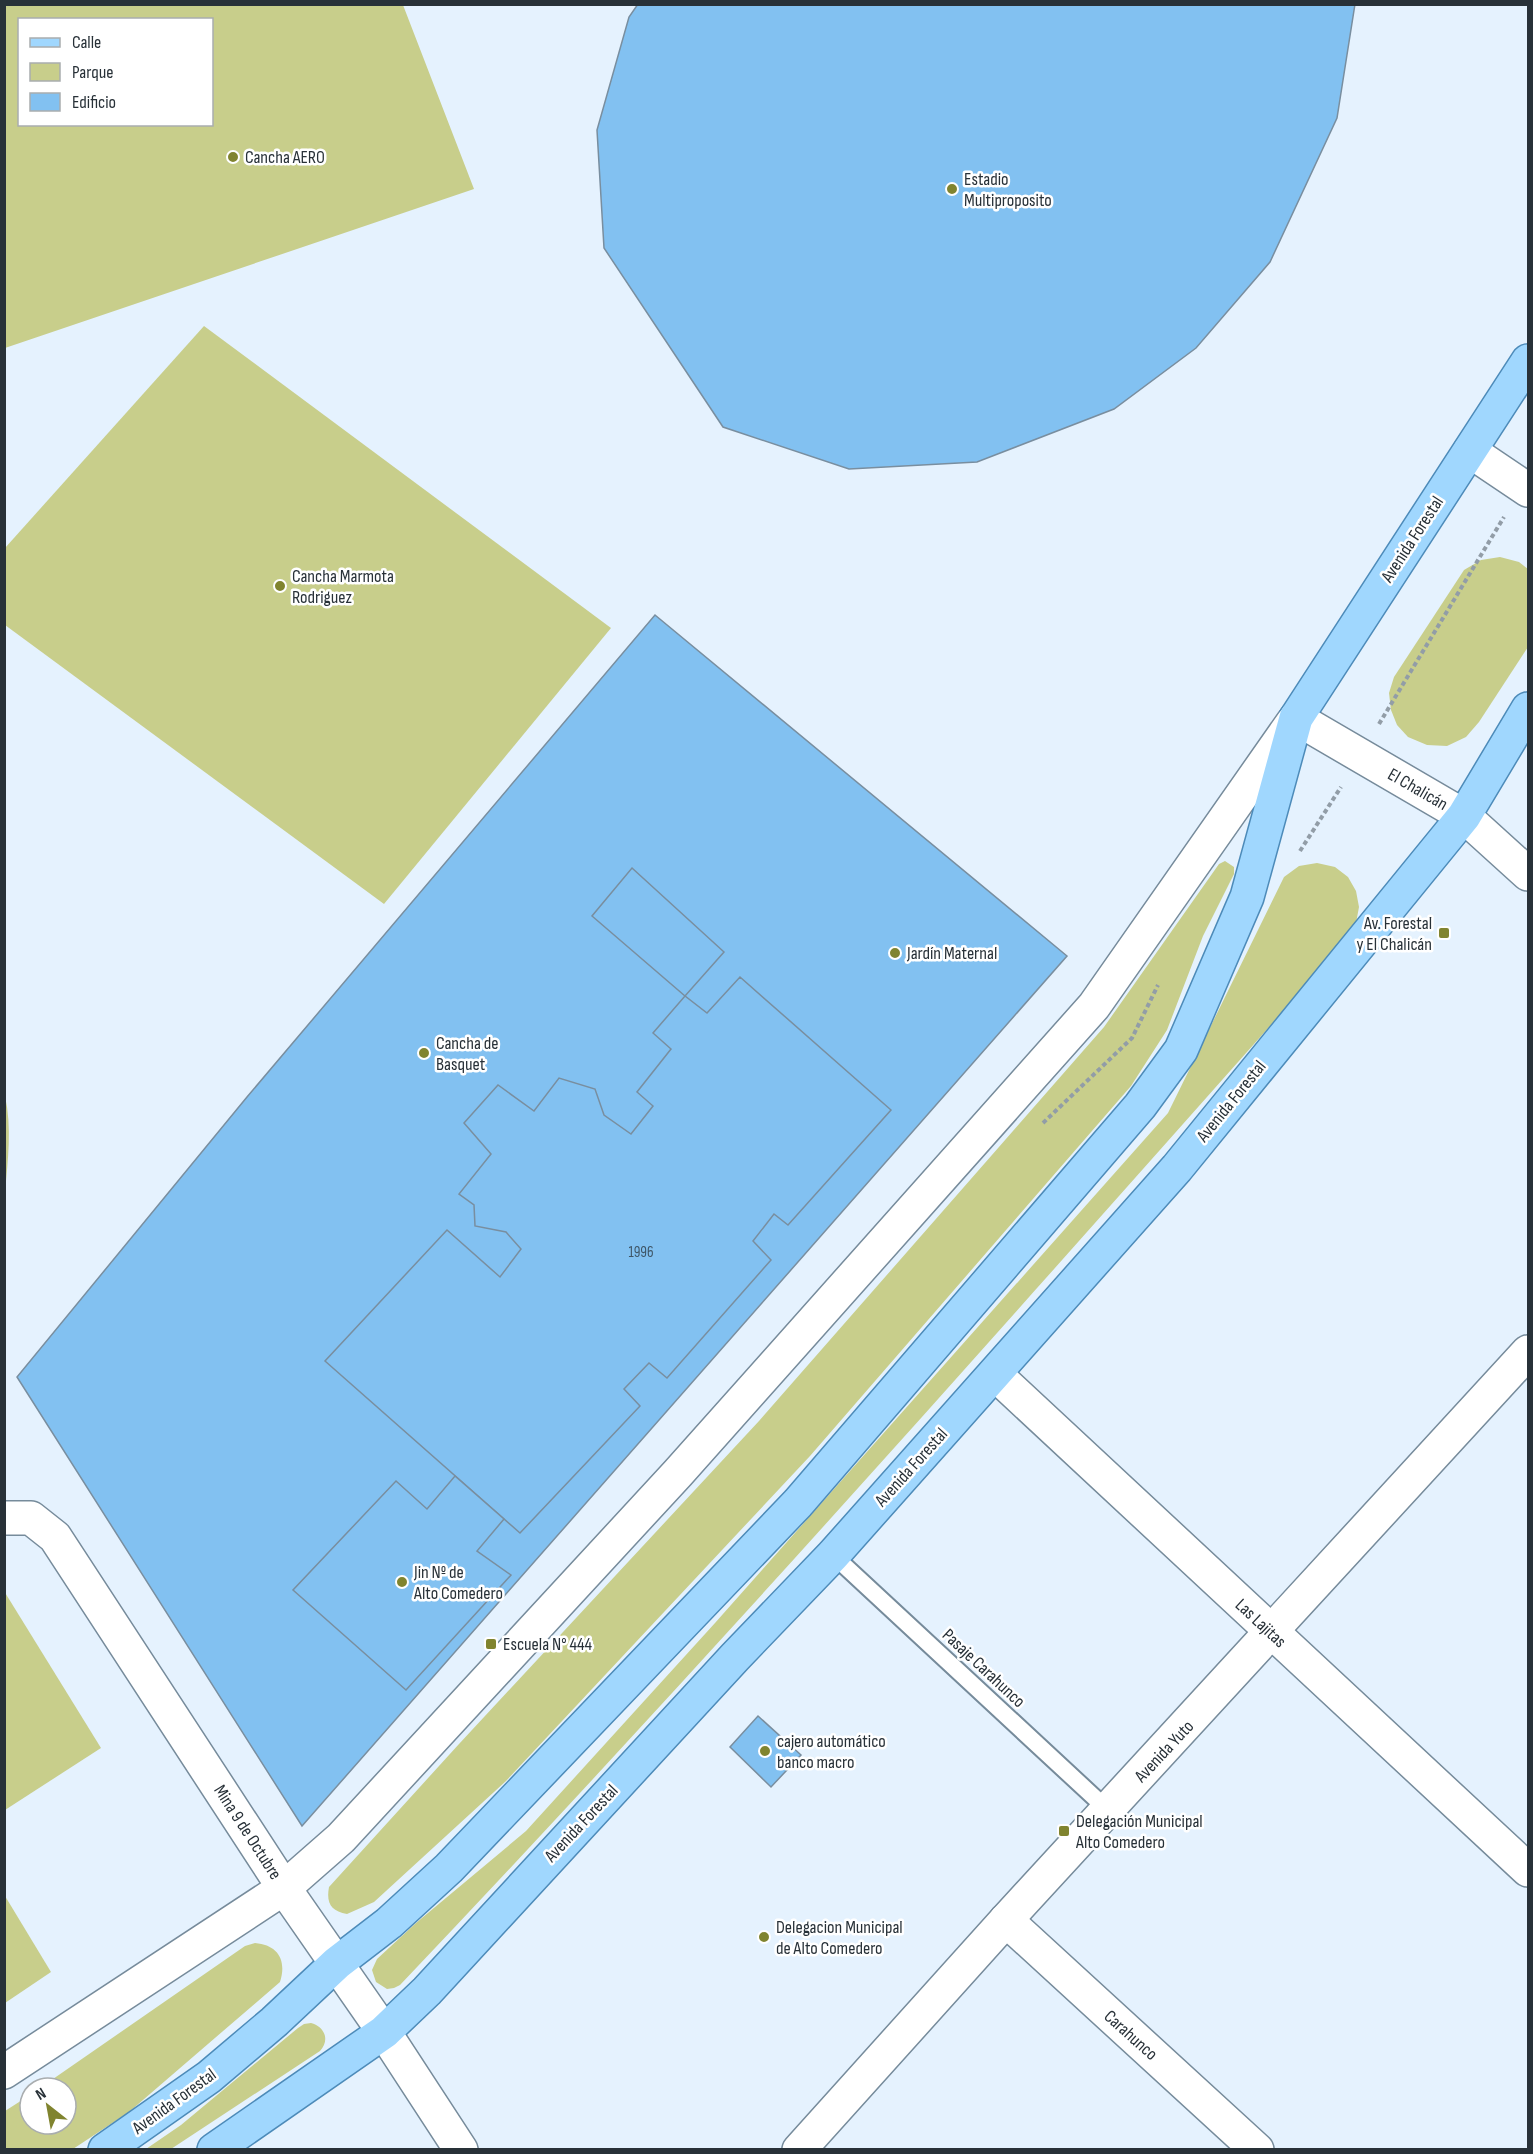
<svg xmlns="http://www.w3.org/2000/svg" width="1533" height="2154" font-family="'Sofia Sans Condensed',sans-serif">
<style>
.green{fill:#c8ce8b;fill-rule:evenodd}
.building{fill:#82c1f1;stroke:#798e9f;stroke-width:1.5}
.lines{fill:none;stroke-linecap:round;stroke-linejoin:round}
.service-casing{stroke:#768b9b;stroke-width:20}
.minor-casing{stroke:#768b9b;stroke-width:36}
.tertiary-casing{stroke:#768b9b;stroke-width:36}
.primary-casing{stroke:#4d8bb9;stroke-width:36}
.path{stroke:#929da7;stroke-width:4;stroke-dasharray:4.5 3;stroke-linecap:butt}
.service{stroke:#fff;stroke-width:16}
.minor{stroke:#fff;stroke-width:33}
.tertiary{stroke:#fff;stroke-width:33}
.primary{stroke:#a0d7fe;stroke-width:33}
.poi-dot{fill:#80842f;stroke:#fff;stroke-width:2}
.labels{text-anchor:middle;stroke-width:5;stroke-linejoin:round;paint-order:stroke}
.number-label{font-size:15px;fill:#3e5566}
.poi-label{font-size:18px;fill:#283138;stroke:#fff;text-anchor:start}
.street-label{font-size:18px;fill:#283138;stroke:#fff}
</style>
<rect width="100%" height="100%" fill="#e5f2fe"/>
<g class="green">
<path d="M9,5H403L474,189L5,348L4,6ZM20,20H212V124H20Z"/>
<polygon points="204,326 611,628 384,904 5,625 5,548"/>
<polygon points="1500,557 1519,562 1528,569 1528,647 1479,722 1466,737 1447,746 1427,745 1408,737 1397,725 1391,710 1389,693 1394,677 1464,570 1481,560"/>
<path d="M1225,861L1234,867V874L1203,936L1167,1030L1131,1086L810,1456L506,1781L374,1902L347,1914C331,1911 326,1903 329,1887L459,1744L759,1421L1104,1027L1219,864Z"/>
<path d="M1317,863L1335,867L1348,877L1356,891L1359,907L1356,923L1294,999C999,1331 706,1663 400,1985L394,1988L387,1989L376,1982L372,1970L377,1959L416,1923L526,1831L715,1623L1168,1113L1284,877L1299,866Z"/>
<path d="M5,1096C12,1127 8,1160 5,1192Z"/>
<polygon points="4,1591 101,1748 5,1810 4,1810"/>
<polygon points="5,1896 51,1972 5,2003 4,2003"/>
<path d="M255,1943C278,1945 287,1960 280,1982L129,2112L73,2149H5V2111L30,2095V2124H66V2088H40L245,1946Z"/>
<path d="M311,2023C325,2027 330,2040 320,2051L171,2149H146L181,2125L298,2028L304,2024Z"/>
</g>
<g class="building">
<polygon points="638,4 1355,4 1337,118 1270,262 1196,348 1114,409 977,462 849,469 723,427 604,248 597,130 629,17"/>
<polygon points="655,615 1067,956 302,1826 17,1377 247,1097"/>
<polygon points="632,868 724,952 685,996 592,916"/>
<polygon points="740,977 891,1110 788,1225 774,1214 753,1241 771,1260 667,1378 649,1363 624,1389 640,1406 520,1533 325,1361 447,1230 500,1277 521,1249 506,1232 475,1226 474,1205 459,1194 491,1154 464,1123 498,1085 534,1111 559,1078 595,1089 604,1115 631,1134 653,1106 637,1092 671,1049 653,1033 685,996 707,1013"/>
<polygon points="455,1476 504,1519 477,1551 511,1575 406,1690 293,1590 396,1481 427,1509"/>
<polygon points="758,1716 801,1755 771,1787 730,1747"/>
</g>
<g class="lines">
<defs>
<polyline id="service" points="833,1555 1109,1811"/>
<g id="minor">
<polyline points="1470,451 1528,490"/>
<polyline points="1296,718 1464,816 1528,874"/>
<polyline points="995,1374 1528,1870"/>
<polyline points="4,1518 31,1518 55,1537 284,1888 384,2032 461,2150"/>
<polyline points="1006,1920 1257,2150"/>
<polyline points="799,2150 1006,1920 1528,1352"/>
</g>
<polyline id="tertiary" points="4,2072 284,1888 341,1838 678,1473 1094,1006 1293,722"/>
<g id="primary">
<polyline points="105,2150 209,2077 274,2022 337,1963 389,1923 449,1868 798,1503 1140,1106 1181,1050 1247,897 1296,718 1528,361"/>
<polyline points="214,2150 384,2032 427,1991 735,1657 833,1555 1177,1168 1464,816 1528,709"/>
</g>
</defs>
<use href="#service" class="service-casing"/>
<use href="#minor" class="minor-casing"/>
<use href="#tertiary" class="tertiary-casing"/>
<use href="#primary" class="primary-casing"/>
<g class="path">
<polyline points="1379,724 1504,517"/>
<polyline points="1300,851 1341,787"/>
<polyline points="1043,1123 1132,1038 1158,985"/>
</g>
<use href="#service" class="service"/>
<use href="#minor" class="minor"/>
<use href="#tertiary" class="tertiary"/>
<use href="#primary" class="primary"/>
</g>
<g class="poi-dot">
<circle cx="233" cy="157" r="6"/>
<circle cx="952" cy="189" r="6"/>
<circle cx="280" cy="586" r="6"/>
<rect x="1438" y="927" width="12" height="12" rx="3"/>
<circle cx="895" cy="953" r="6"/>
<circle cx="424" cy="1053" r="6"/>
<circle cx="402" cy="1582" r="6"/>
<rect x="485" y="1638" width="12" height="12" rx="3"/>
<circle cx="765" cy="1751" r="6"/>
<rect x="1058" y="1825" width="12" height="12" rx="3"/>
<circle cx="764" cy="1937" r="6"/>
</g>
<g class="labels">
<g class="number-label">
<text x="641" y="1257">1996</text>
</g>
<g class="poi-label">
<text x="245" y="163">Cancha AERO</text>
<text x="964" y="185">Estadio<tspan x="964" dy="21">Multiproposito</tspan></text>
<text x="292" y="582">Cancha Marmota<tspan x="292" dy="21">Rodriguez</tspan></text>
<text x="1432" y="929" text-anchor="end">Av. Forestal<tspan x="1432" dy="21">y El Chalicán</tspan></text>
<text x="907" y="959">Jardín Maternal</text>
<text x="436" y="1049">Cancha de<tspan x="436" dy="21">Basquet</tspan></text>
<text x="414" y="1578">Jin Nº de<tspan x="414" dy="21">Alto Comedero</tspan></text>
<text x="503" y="1650">Escuela N° 444</text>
<text x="777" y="1747">cajero automático<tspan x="777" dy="21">banco macro</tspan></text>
<text x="1076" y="1827">Delegación Municipal<tspan x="1076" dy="21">Alto Comedero</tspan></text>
<text x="776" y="1933">Delegacion Municipal<tspan x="776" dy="21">de Alto Comedero</tspan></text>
</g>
<g class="street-label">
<text transform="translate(1412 539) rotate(-57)" y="6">Avenida Forestal</text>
<text transform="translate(1418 789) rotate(30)" y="6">El Chalicán</text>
<text transform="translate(1231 1101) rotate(-51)" y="6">Avenida Forestal</text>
<text transform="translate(911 1467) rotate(-48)" y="6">Avenida Forestal</text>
<text transform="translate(1261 1623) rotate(43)" y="6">Las Lajitas</text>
<text transform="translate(984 1668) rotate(43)" y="6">Pasaje Carahunco</text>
<text transform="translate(1164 1751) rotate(-47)" y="6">Avenida Yuto</text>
<text transform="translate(581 1823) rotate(-47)" y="6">Avenida Forestal</text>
<text transform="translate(248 1832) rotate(57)" y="6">Mina 9 de Octubre</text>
<text transform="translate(1131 2035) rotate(42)" y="6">Carahunco</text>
<text transform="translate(174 2101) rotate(-36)" y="6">Avenida Forestal</text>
</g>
</g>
<rect width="1533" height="2154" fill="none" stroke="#283138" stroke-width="12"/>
<rect x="18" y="18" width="195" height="108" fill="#ffffff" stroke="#a9adaf" stroke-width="1.5"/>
<rect x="30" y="38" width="30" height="9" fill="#a0d7fe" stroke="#a9adaf" stroke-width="1.5"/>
<text x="72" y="48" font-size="18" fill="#283138">Calle</text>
<rect x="30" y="63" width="30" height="18" fill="#c8ce8b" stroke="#a9adaf" stroke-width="1.5"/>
<text x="72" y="78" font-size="18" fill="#283138">Parque</text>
<rect x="30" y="93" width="30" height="18" fill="#82c1f1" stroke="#a9adaf" stroke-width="1.5"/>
<text x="72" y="108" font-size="18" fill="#283138">Edificio</text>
<g transform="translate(48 2106) rotate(329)"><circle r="28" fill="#ffffff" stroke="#a9adaf" stroke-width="1.5"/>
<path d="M0-4.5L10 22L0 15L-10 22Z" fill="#80842f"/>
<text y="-9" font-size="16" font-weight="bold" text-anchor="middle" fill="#283138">N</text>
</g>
</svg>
